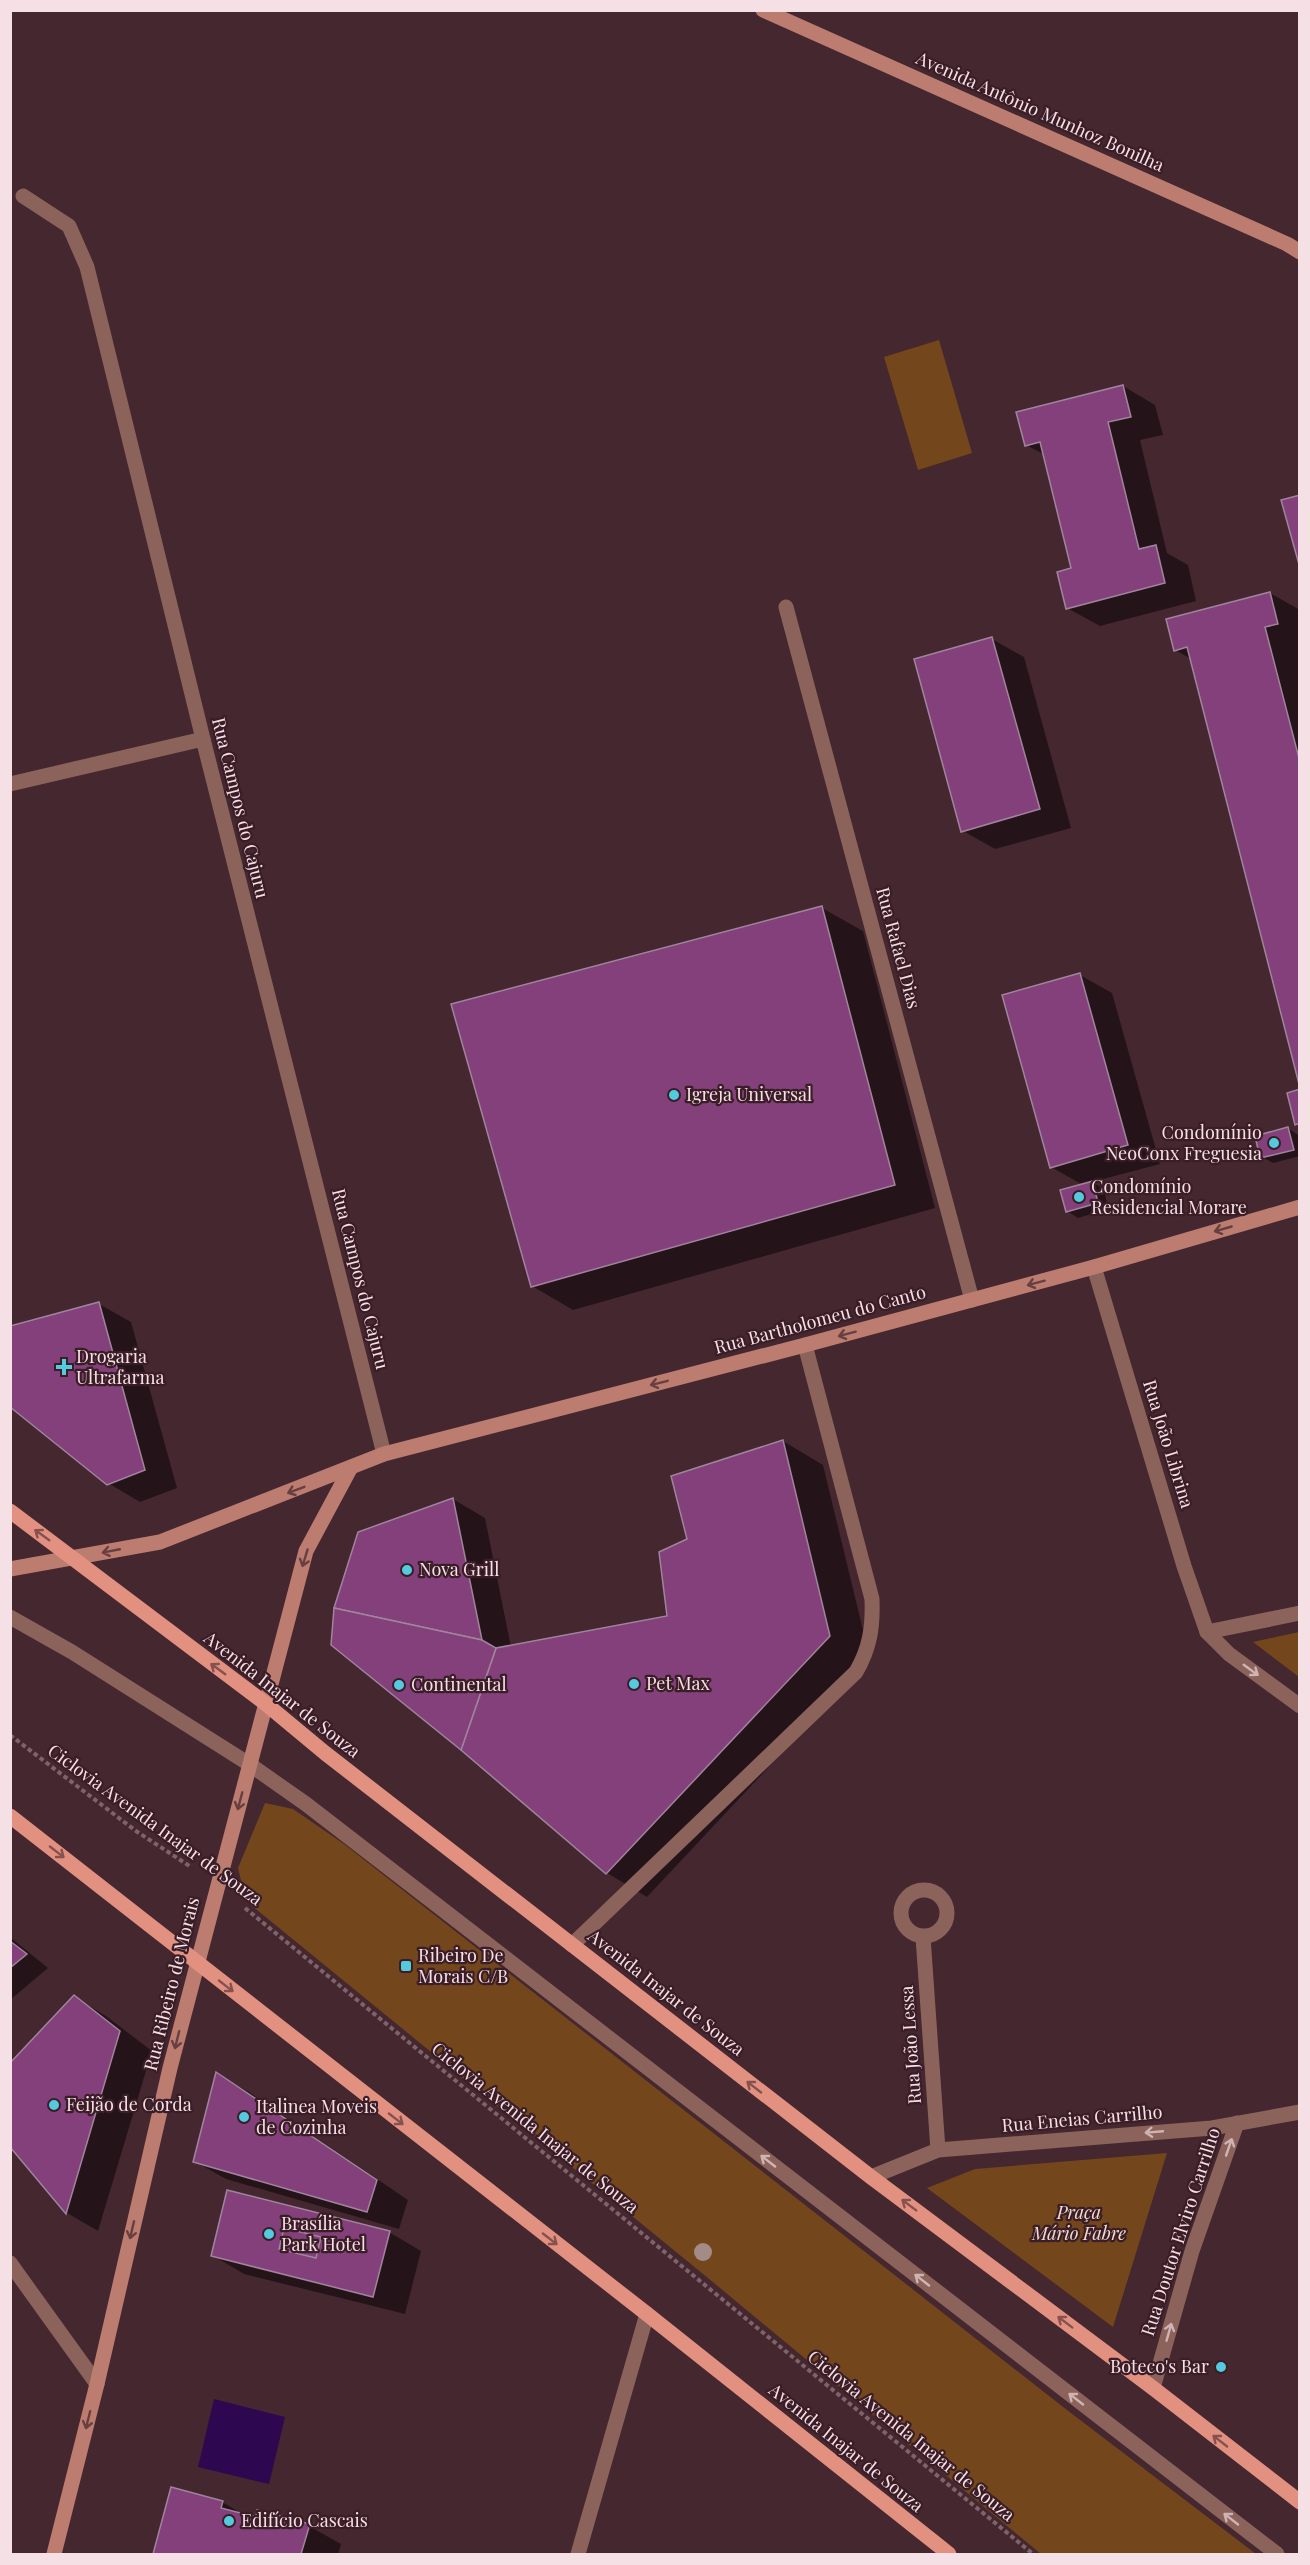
<svg xmlns="http://www.w3.org/2000/svg" width="1310" height="2565" font-family="'Playfair Display',serif">
<style>
.green{fill:#73471b}
.water{fill:#2d0750}
.shadow{fill:#0007}
.building{fill:#83407b;stroke:#a0849c;stroke-width:1.5}
.lines{fill:none;stroke-linecap:round;stroke-linejoin:round}
.path{stroke:#7e636b;stroke-width:4;stroke-dasharray:4.5 3;stroke-linecap:butt}
.lane{stroke:#8b635a;stroke-width:15}
.street{stroke:#8b635a;stroke-width:15}
.secondary{stroke:#bc7d70;stroke-width:15}
.primary{stroke:#e29181;stroke-width:15}
.tree{fill:#a48b87}
.oneway{stroke:#683f40}
.oneway2{stroke:#86514f}
.oneway3{stroke:#d0b4b4}
.poi-dot{fill:#54cade;stroke:#3a1d26;stroke-width:2}
.labels{text-anchor:middle;stroke-width:4.5;stroke-linejoin:round;paint-order:stroke}
.street-label{font-size:18px;fill:#f5e0e5;stroke:#3a1d26}
.poi-label{font-size:18px;fill:#f5e0e5;stroke:#3a1d26;text-anchor:start}
.park-label{font-size:18px;font-style:italic;fill:#f1ddce;stroke:#3a1d26}
</style>
<rect width="100%" height="100%" fill="#452730"/>
<g class="green">
<polygon points="939,340 972,453 918,470 884,357"/>
<polygon points="1299,1632 1299,1677 1253,1642"/>
<polygon points="265,1803 293,1809 344,1844 1067,2410 1256,2554 1041,2554 708,2278 246,1901 238,1868"/>
<polygon points="1167,2153 1113,2327 927,2188 975,2169"/>
</g>
<polygon class="water" points="214,2399 285,2417 269,2484 198,2467"/>
<g class="shadow">
<polygon points="1123,386 1155,405 1163,435 1140,440 1167,553 1188,565 1196,601 1100,626 1067,608 1073,569 1045,455 1026,445"/>
<polygon points="1270,593 1300,610 1300,1082 1191,659 1175,650"/>
<polygon points="992,639 1024,657 1071,828 995,849 963,831"/>
<polygon points="822,908 863,931 935,1208 573,1310 532,1286"/>
<polygon points="1080,975 1112,993 1160,1164 1092,1182 1104,1189 1108,1209 1078,1218 1067,1211 1083,1185 1051,1167"/>
<polygon points="1288,1128 1298,1135 1300,1156 1273,1163 1262,1157"/>
<polygon points="99,1304 131,1322 177,1488 140,1502 108,1483"/>
<polygon points="783,1441 823,1465 870,1659 647,1897 607,1873 462,1749 453,1499 485,1518 511,1647 669,1617 689,1540"/>
<polygon points="10,1937 48,1968 10,2000"/>
<polygon points="74,1997 106,2016 152,2051 98,2231 67,2213 10,2144"/>
<polygon points="217,2074 249,2092 408,2200 399,2229 226,2179 194,2161"/>
<polygon points="389,2232 421,2251 405,2314 244,2274 212,2255"/>
<polygon points="172,2489 222,2502 246,2516 309,2526 341,2544 338,2554 155,2554"/>
</g>
<g class="building">
<polygon points="1123,385 1131,417 1108,422 1139,549 1156,545 1165,583 1066,609 1057,572 1071,568 1040,442 1025,446 1016,412"/>
<polygon points="1300,495 1300,568 1281,500"/>
<polygon points="1270,592 1278,624 1265,627 1300,762 1300,1088 1187,647 1174,651 1166,619"/>
<polygon points="992,637 1040,809 961,832 914,659"/>
<polygon points="822,906 895,1185 531,1287 451,1004"/>
<polygon points="1080,973 1128,1145 1050,1168 1002,995"/>
<polygon points="1300,1089 1300,1123 1295,1125 1287,1093"/>
<polygon points="1288,1127 1294,1150 1260,1158 1255,1136"/>
<polygon points="1093,1181 1098,1203 1066,1212 1060,1190"/>
<polygon points="99,1302 145,1470 107,1485 10,1407 10,1326"/>
<polygon points="783,1440 830,1636 606,1874 461,1750 496,1648 667,1616 659,1552 687,1539 671,1476"/>
<polygon points="453,1498 482,1640 334,1608 358,1532"/>
<polygon points="334,1608 482,1640 496,1648 461,1750 331,1645"/>
<polygon points="10,1941 27,1954 10,1968"/>
<polygon points="74,1995 120,2031 66,2214 10,2147 10,2063"/>
<polygon points="216,2072 377,2180 367,2212 193,2162"/>
<polygon points="227,2190 390,2231 373,2297 211,2256"/>
<polygon points="284,2228 321,2237 316,2258 279,2249"/>
<polygon points="171,2487 223,2501 221,2508 256,2517 257,2510 310,2524 301,2554 153,2554"/>
</g>
<g class="lines">
<g class="path">
<polyline points="10,1735 136,1831 191,1867"/>
<polyline points="245,1908 1033,2554"/>
</g>
<g class="lane">
<polyline points="786,607 972,1300"/>
<polyline points="10,1617 72,1652 249,1764 306,1804 1277,2554"/>
<path d="M572,1945L856,1672C870,1648 873,1627 872,1599L805,1345"/>
</g>
<g class="street">
<polyline points="23,196 69,226 87,267 203,739 384,1454"/>
<polyline points="10,784 203,739"/>
<polyline points="1094,1267 1184,1566 1207,1632 1229,1654 1300,1706"/>
<polyline points="1207,1632 1300,1613"/>
<circle cx="924" cy="1913" r="23"/>
<polyline points="923,1937 938,2150"/>
<polyline points="871,2177 938,2150 1212,2128 1300,2112"/>
<polyline points="10,2263 97,2384"/>
<polyline points="1153,2388 1192,2251 1237,2123"/>
<polyline points="578,2554 647,2314"/>
</g>
<g class="secondary">
<polyline points="763,10 1287,244 1300,252"/>
<polyline points="10,1569 160,1542 384,1454 805,1345 1094,1267 1300,1207"/>
<polyline points="54,2554 97,2384 170,2068 306,1551 350,1469"/>
</g>
<g class="primary">
<polyline points="10,1511 266,1704 325,1753 871,2177 1153,2388 1300,2502"/>
<polyline points="10,1816 647,2314 949,2554"/>
</g>
</g>
<circle class="tree" cx="703" cy="2252" r="9"/>
<defs><path id="oneway-shaft" d="M-6 0H5M1.5-3L5.5 0L1.5 3" fill="none" stroke-width="1.6" stroke-linecap="round" stroke-linejoin="round" transform="scale(1.5)"/></defs>
<g class="oneway">
<use href="#oneway-shaft" transform="translate(1223 1229) rotate(164)"/>
<use href="#oneway-shaft" transform="translate(1036 1283) rotate(165)"/>
<use href="#oneway-shaft" transform="translate(847 1334) rotate(165)"/>
<use href="#oneway-shaft" transform="translate(659 1383) rotate(166)"/>
<use href="#oneway-shaft" transform="translate(296 1490) rotate(159)"/>
<use href="#oneway-shaft" transform="translate(111 1551) rotate(169)"/>
<use href="#oneway-shaft" transform="translate(305 1558) rotate(107)"/>
<use href="#oneway-shaft" transform="translate(240 1801) rotate(105)"/>
<use href="#oneway-shaft" transform="translate(177 2040) rotate(104)"/>
<use href="#oneway-shaft" transform="translate(132 2230) rotate(103)"/>
<use href="#oneway-shaft" transform="translate(88 2420) rotate(104)"/>
</g>
<g class="oneway2">
<use href="#oneway-shaft" transform="translate(42 1535) rotate(-144)"/>
<use href="#oneway-shaft" transform="translate(218 1669) rotate(-144)"/>
<use href="#oneway-shaft" transform="translate(57 1852) rotate(38)"/>
<use href="#oneway-shaft" transform="translate(226 1986) rotate(38)"/>
<use href="#oneway-shaft" transform="translate(754 2087) rotate(-142)"/>
<use href="#oneway-shaft" transform="translate(396 2119) rotate(38)"/>
<use href="#oneway-shaft" transform="translate(909 2205) rotate(-143)"/>
<use href="#oneway-shaft" transform="translate(550 2239) rotate(38)"/>
<use href="#oneway-shaft" transform="translate(1065 2322) rotate(-143)"/>
<use href="#oneway-shaft" transform="translate(1220 2441) rotate(-142)"/>
</g>
<g class="oneway3">
<use href="#oneway-shaft" transform="translate(1251 1670) rotate(36)"/>
<use href="#oneway-shaft" transform="translate(1154 2132) rotate(175)"/>
<use href="#oneway-shaft" transform="translate(1229 2147) rotate(-71)"/>
<use href="#oneway-shaft" transform="translate(768 2161) rotate(-142)"/>
<use href="#oneway-shaft" transform="translate(922 2280) rotate(-142)"/>
<use href="#oneway-shaft" transform="translate(1169 2332) rotate(-74)"/>
<use href="#oneway-shaft" transform="translate(1076 2399) rotate(-142)"/>
<use href="#oneway-shaft" transform="translate(1231 2519) rotate(-142)"/>
</g>
<g class="poi-dot">
<circle cx="674" cy="1095" r="6"/>
<circle cx="1274" cy="1143" r="6"/>
<circle cx="1079" cy="1197" r="6"/>
<path d="M61 1358h6v6h6v6h-6v6h-6v-6h-6v-6h6z"/>
<circle cx="407" cy="1570" r="6"/>
<circle cx="634" cy="1684" r="6"/>
<circle cx="399" cy="1685" r="6"/>
<rect x="400" y="1960" width="12" height="12" rx="3"/>
<circle cx="54" cy="2105" r="6"/>
<circle cx="244" cy="2117" r="6"/>
<circle cx="269" cy="2234" r="6"/>
<circle cx="1221" cy="2367" r="6"/>
<circle cx="229" cy="2521" r="6"/>
</g>
<g class="labels">
<g class="street-label">
<text transform="translate(1040 112) rotate(24)" y="6">Avenida Antônio Munhoz Bonilha</text>
<text transform="translate(240 808) rotate(76)" y="6">Rua Campos do Cajuru</text>
<text transform="translate(898 948) rotate(75)" y="6">Rua Rafael Dias</text>
<text transform="translate(360 1279) rotate(76)" y="6">Rua Campos do Cajuru</text>
<text transform="translate(820 1320) rotate(-15)" y="6">Rua Bartholomeu do Canto</text>
<text transform="translate(1168 1444) rotate(73)" y="6">Rua João Librina</text>
<text transform="translate(282 1695) rotate(38)" y="6">Avenida Inajar de Souza</text>
<text transform="translate(155 1825) rotate(36)" y="6">Ciclovia Avenida Inajar de Souza</text>
<text transform="translate(172 1984) rotate(-76)" y="6">Rua Ribeiro de Morais</text>
<text transform="translate(666 1993) rotate(38)" y="6">Avenida Inajar de Souza</text>
<text transform="translate(911 2045) rotate(-94)" y="6">Rua João Lessa</text>
<text transform="translate(1082 2119) rotate(-5)" y="6">Rua Eneias Carrilho</text>
<text transform="translate(535 2128) rotate(39)" y="6">Ciclovia Avenida Inajar de Souza</text>
<text transform="translate(1181 2232) rotate(-72)" y="6">Rua Doutor Elviro Carrilho</text>
<text transform="translate(911 2436) rotate(39)" y="6">Ciclovia Avenida Inajar de Souza</text>
<text transform="translate(846 2448) rotate(39)" y="6">Avenida Inajar de Souza</text>
</g>
<g class="poi-label">
<text x="686" y="1101">Igreja Universal</text>
<text x="1262" y="1139" text-anchor="end">Condomínio<tspan x="1262" dy="21">NeoConx Freguesia</tspan></text>
<text x="1091" y="1193">Condomínio<tspan x="1091" dy="21">Residencial Morare</tspan></text>
<text x="76" y="1363">Drogaria<tspan x="76" dy="21">Ultrafarma</tspan></text>
<text x="419" y="1576">Nova Grill</text>
<text x="646" y="1690">Pet Max</text>
<text x="411" y="1691">Continental</text>
<text x="418" y="1962">Ribeiro De<tspan x="418" dy="21">Morais C/B</tspan></text>
<text x="66" y="2111">Feijão de Corda</text>
<text x="256" y="2113">Italinea Moveis<tspan x="256" dy="21">de Cozinha</tspan></text>
<text x="281" y="2230">Brasília<tspan x="281" dy="21">Park Hotel</tspan></text>
<text x="1209" y="2373" text-anchor="end">Boteco's Bar</text>
<text x="241" y="2527">Edifício Cascais</text>
</g>
<g class="park-label">
<text x="1079" y="2219">Praça<tspan x="1079" dy="21">Mário Fabre</tspan></text>
</g>
</g>
<rect width="1310" height="2565" fill="none" stroke="#f5e0e5" stroke-width="24"/>
</svg>
